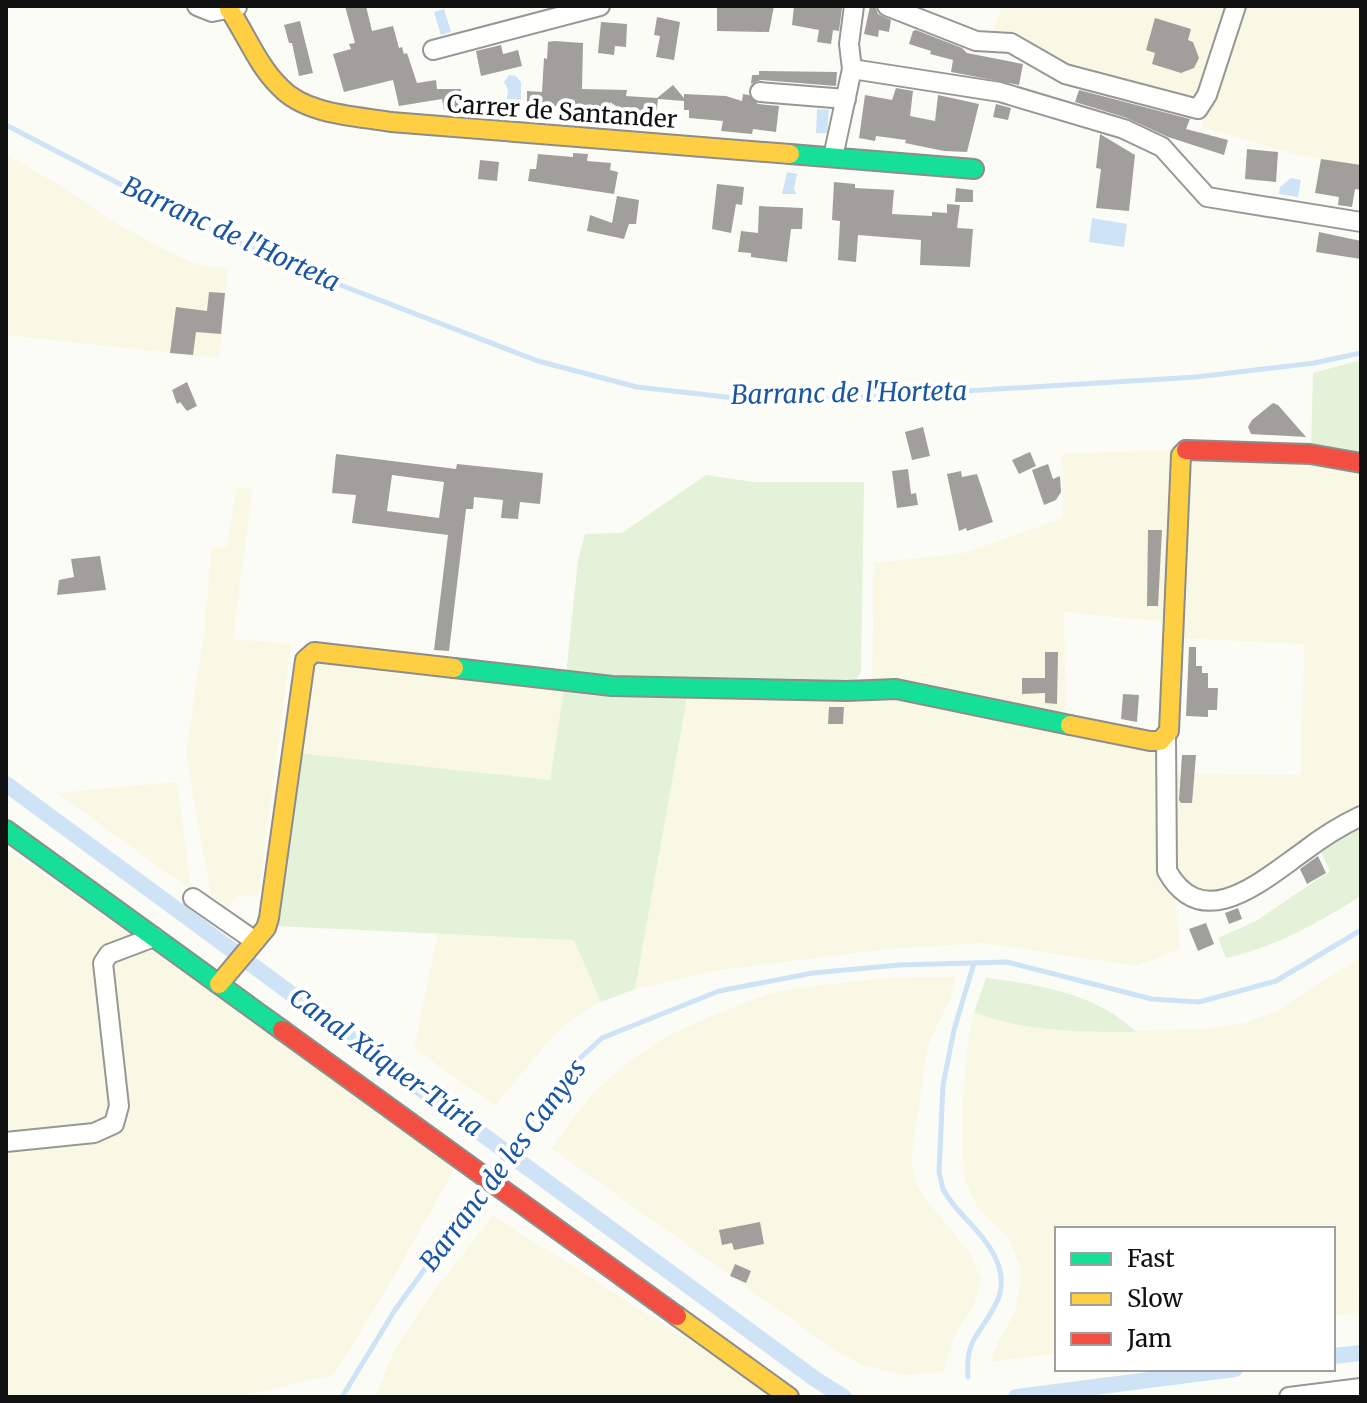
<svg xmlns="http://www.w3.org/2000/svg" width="1367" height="1403" font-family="Merriweather,serif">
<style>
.farmland{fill:#f8f8e4}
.green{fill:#e3f2d8}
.water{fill:#cee3f6}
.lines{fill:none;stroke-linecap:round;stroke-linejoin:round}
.stream{stroke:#cee3f6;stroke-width:5}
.canal{stroke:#cee3f6;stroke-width:16}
.building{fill:#a09f9c;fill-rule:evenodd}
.street-casing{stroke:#979795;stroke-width:22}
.fast-casing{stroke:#8d8d8b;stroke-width:22}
.slow-casing{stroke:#8d8d8b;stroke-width:22}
.jam-casing{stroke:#8d8d8b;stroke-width:22}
.street{stroke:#fffffe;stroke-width:18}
.fast{stroke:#16e098;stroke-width:18}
.slow{stroke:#ffcf43;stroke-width:18}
.jam{stroke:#f24e42;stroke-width:18}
.labels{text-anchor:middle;stroke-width:8;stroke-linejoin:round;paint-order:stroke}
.street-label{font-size:24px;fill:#111;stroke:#fff}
.water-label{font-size:26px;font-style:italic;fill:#1b57a1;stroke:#fff}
</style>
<rect width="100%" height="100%" fill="#fcfcf7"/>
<g class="farmland">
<polygon points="1002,6 1233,6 1203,93 1195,101 1070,69 1013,34 991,35"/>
<polygon points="1241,6 1361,6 1361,165 1298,155 1202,127"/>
<polygon points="6,154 69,191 104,216 161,248 188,261 210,267 228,267 219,358 6,335"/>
<polygon points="1173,450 1169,622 1064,612 1066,719 872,686 874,563 964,553 1063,518 1062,454"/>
<polygon points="1185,461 1361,467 1361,816 1329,840 1218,894 1194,892 1171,867 1173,774 1301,775 1304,644 1178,638"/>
<polygon points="237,486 252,490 233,639 291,644 258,896 238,896 228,907 211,896 186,753 204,634 212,548 227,547"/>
<polygon points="311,661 565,684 550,780 297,753"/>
<polygon points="688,692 901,694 1161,748 1180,949 1136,966 983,943 888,949 720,970 635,989"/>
<polygon points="177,782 191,890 57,793"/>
<polygon points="6,848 128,934 127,939 107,949 112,1077 109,1122 6,1137"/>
<polygon points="438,934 575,940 601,1002 575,1017 555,1034 495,1105 414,1049"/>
<polygon points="144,948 153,952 456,1166 392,1280 334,1375 236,1397 6,1397 6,1147 116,1129 110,960"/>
<polygon points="1361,957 1361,1292 1358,1293 1361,1312 1333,1316 1333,1229 1057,1229 1057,1353 990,1362 998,1342 1016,1310 1021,1280 1019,1263 1008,1238 978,1208 965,1180 963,1159 963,1097 968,1039 974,1012 1011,1023 1089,1032 1208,1029 1245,1023 1274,1012"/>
<polygon points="956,977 949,1001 928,1045 913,1143 912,1165 916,1182 923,1196 971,1254 981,1280 974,1305 953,1339 943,1372 902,1375 859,1364 826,1344 551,1148 591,1095 630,1060 670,1035 719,1013 771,993 798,988 885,978"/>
<polygon points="493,1215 776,1397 375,1397 394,1351 434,1291"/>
</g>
<g class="green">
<polygon points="1361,360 1361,458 1311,449 1313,373"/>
<polygon points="706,475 754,482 864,482 861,672 852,686 566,675 578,560 585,534 622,533"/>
<polygon points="565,684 688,692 635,989 601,1002 574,940 275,926 297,753 550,780"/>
<path d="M1361,816V896C1319,922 1275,948 1226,958L1218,938L1256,921L1330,871L1320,850C1281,878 1218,940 1173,891L1218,894L1245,883Z"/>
<path d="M986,978C1038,984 1097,994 1136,1032C1082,1032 1024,1032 974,1012Z"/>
</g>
<g class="water">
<polygon points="444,9 451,32 441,35 434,12"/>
<polygon points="509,75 516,76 521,82 521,103 514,109 506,105 508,90 504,82"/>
<polygon points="817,109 829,110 827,133 816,133"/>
<polygon points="787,172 797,174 794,188 796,194 782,194"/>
<polygon points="1291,178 1301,180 1298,197 1279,194 1280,187"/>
<polygon points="1092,218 1127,224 1124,247 1089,242"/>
</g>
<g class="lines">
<g class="stream">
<polyline points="6,125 197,224 304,271 538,361 637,387 753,400 852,398 1196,377 1314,363 1361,353"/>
<polyline points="493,1174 567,1070 602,1038 719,991 813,973 899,965 1007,962 1152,999 1199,1002 1276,981 1361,930"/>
<path d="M968,1377C967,1365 967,1353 973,1341C989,1313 1013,1294 995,1257C983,1231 956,1214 943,1189L939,1172L943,1085L954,1030L974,963"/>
<polyline points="342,1397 395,1310 485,1186"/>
</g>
<g class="canal">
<polyline points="6,784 815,1379 844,1397"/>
<polyline points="1333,1356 1361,1353"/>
<polyline points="1016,1397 1235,1369"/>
</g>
</g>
<g class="building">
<polygon points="345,6 366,6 372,31 393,26 399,48 402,47 404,54 407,53 417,83 436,80 437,89 461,89 458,110 444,110 442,99 399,106 393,80 344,92 333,54 351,49 349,44 355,43"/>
<polygon points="717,6 774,6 769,32 717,31"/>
<polygon points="794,6 842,8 839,31 833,30 831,44 817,42 819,30 792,25"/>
<polygon points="870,6 875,6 878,14 891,20 889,32 879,30 878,37 864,34"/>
<polygon points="657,17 680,22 674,60 656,57 660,36 654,35"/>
<polygon points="1155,18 1191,29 1188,40 1193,42 1199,58 1194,68 1181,73 1152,64 1155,53 1146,50"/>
<polygon points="300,21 313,73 299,76 292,43 289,43 284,25"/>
<polygon points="601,22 627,24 626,47 615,46 614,55 598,53"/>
<polygon points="916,30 962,48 967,53 1023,64 1019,85 951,72 953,60 930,54 931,51 909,44 913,31"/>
<polygon points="554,41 583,43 582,89 627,90 626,96 657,98 673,85 684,98 684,94 726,96 742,101 743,94 749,95 758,104 779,106 776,132 753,129 752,134 721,131 723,121 689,118 689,110 684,110 684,101 658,99 656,118 631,116 610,102 609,111 591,106 546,106 545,118 527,117 527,91 542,92 544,58 547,59 548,42"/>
<polygon points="501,45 503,54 518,50 522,66 481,76 476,51"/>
<polygon points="759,71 837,72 836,86 761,80 751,84 752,75 759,75"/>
<polygon points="896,88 913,91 910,116 935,121 938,95 979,104 967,152 944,151 905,143 906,140 876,136 875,141 859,138 865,95 892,100"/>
<polygon points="1079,90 1190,119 1186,129 1228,140 1224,155 1168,137 1127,118 1075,102"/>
<polygon points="996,104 1011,108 1008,120 993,117"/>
<polygon points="1100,134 1135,155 1129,211 1096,208 1101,169 1096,168"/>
<polygon points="1247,149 1278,152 1276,182 1245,179"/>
<polygon points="573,153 588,154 587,161 611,163 610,170 618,172 614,194 528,181 530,169 536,169 538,154 573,157"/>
<polygon points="1321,159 1361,165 1361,190 1355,189 1352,207 1338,205 1339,197 1315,193"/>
<polygon points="480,160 499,162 497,181 478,179"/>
<polygon points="834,182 855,184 855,188 894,190 892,214 932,216 932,212 947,213 947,204 960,205 957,228 973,229 970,267 920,265 921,240 858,235 856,262 838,260 840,221 832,220"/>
<polygon points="717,184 744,187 742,205 736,204 731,233 712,229"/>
<polygon points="956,188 973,190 973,202 955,202"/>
<polygon points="617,196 639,200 636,224 629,224 624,239 587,231 590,215 612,223"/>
<polygon points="759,206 803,208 802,229 791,229 787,262 751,257 751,253 738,252 741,231 758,233"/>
<polygon points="1319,232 1361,241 1361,259 1316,252"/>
<polygon points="209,292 225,293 221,334 196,332 193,355 170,353 176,307 207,311"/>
<polygon points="187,382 197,406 187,411 180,402 177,404 172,390"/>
<polygon points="1273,403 1278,405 1306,437 1251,434 1248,427 1252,420"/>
<polygon points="923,427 930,456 912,460 905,432"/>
<polygon points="1030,452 1036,466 1019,474 1012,460"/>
<path d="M336,454L456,469L457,464L543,473L540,504L520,502L518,519L501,518L503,500L474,497L473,509H466L449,651L434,650L448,535L352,523L356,495L332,493ZM392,475L444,482L439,518L387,511Z"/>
<polygon points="1048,464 1053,479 1060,476 1061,492 1056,500 1044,505 1032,470"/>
<polygon points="908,469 911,494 916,493 918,505 897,508 892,471"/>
<polygon points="961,471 962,477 977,474 993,522 967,531 966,528 959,531 947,474"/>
<polygon points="1148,530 1162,530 1158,606 1147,606"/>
<polygon points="100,556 106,590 57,595 59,580 74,577 71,559"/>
<polygon points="1189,647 1196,647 1196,666 1202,666 1202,673 1208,673 1208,688 1218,688 1217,710 1208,710 1208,717 1186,716"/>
<polygon points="1045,652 1058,652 1057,704 1045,703 1045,693 1022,694 1022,678 1045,678"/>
<polygon points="1123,694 1139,695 1137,722 1121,719"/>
<polygon points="829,707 844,707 843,724 828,724"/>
<polygon points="1182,755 1196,755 1192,803 1181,803 1179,800"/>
<polygon points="1318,856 1326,873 1307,884 1300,869"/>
<polygon points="1238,908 1242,919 1229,924 1225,913"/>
<polygon points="1206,923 1214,944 1198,951 1189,929"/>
<polygon points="760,1222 764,1244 734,1250 732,1243 722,1245 719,1230"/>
<polygon points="735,1264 751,1271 746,1283 730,1276"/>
</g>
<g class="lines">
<defs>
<g id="street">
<polyline points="197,6 212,12 237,7"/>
<polyline points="887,6 976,41 1011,43 1065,74 1198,109 1207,95 1236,6"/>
<polyline points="433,50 600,6"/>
<polyline points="852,69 1000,92 1124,129 1162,147 1207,197 1361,222"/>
<polyline points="760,92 846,99"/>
<polyline points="833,157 852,69 849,44 854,6"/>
<path d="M1166,736L1167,871C1203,935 1263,880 1303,852C1321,838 1340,826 1361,816"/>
<polyline points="193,898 255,941"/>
<polyline points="6,1142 94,1133 114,1124 119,1106 103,963 109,954 154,937"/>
<polyline points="1289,1397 1361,1388"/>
</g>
<g id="fast">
<polyline points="790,154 974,169"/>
<polyline points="454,668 612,686 847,691 896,689 1070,725"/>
<polyline points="6,830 282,1030"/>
</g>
<g id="slow">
<path d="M229,9C246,34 258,66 280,87C306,115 356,116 391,122L790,154"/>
<polyline points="1070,725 1150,741 1160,741 1169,731 1181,455 1186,450"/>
<polyline points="219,984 266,928 269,918 305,660 314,652 454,668"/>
<polyline points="677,1316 789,1397"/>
</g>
<g id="jam">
<polyline points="1186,450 1310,454 1361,463"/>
<polyline points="282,1030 677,1316"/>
</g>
</defs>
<use href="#street" class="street-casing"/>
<use href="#fast" class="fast-casing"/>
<use href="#slow" class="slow-casing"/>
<use href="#jam" class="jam-casing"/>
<use href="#street" class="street"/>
<use href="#fast" class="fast"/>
<use href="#slow" class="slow"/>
<use href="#jam" class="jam"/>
</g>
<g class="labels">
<g class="street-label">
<text transform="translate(562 112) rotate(4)" y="8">Carrer de Santander</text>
</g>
<g class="water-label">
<text transform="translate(231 234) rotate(25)" y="9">Barranc de l'Horteta</text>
<text transform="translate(849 393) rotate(-1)" y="9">Barranc de l'Horteta</text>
<text transform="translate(386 1062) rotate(36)" y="9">Canal Xúquer-Túria</text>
<text transform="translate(503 1165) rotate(-53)" y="9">Barranc de les Canyes</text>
</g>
</g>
<rect width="1367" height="1403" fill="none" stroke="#111111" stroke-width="16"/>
<rect x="1055" y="1227" width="280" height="144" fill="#ffffff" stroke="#a0a0a0" stroke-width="2"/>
<rect x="1071" y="1253" width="40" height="12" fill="#16e098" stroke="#a0a0a0" stroke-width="2"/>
<text x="1127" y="1267" font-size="24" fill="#111111">Fast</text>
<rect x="1071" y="1293" width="40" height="12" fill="#ffcf43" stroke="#a0a0a0" stroke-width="2"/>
<text x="1127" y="1307" font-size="24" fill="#111111">Slow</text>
<rect x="1071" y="1333" width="40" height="12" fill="#f24e42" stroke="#a0a0a0" stroke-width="2"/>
<text x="1127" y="1347" font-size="24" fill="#111111">Jam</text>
</svg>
